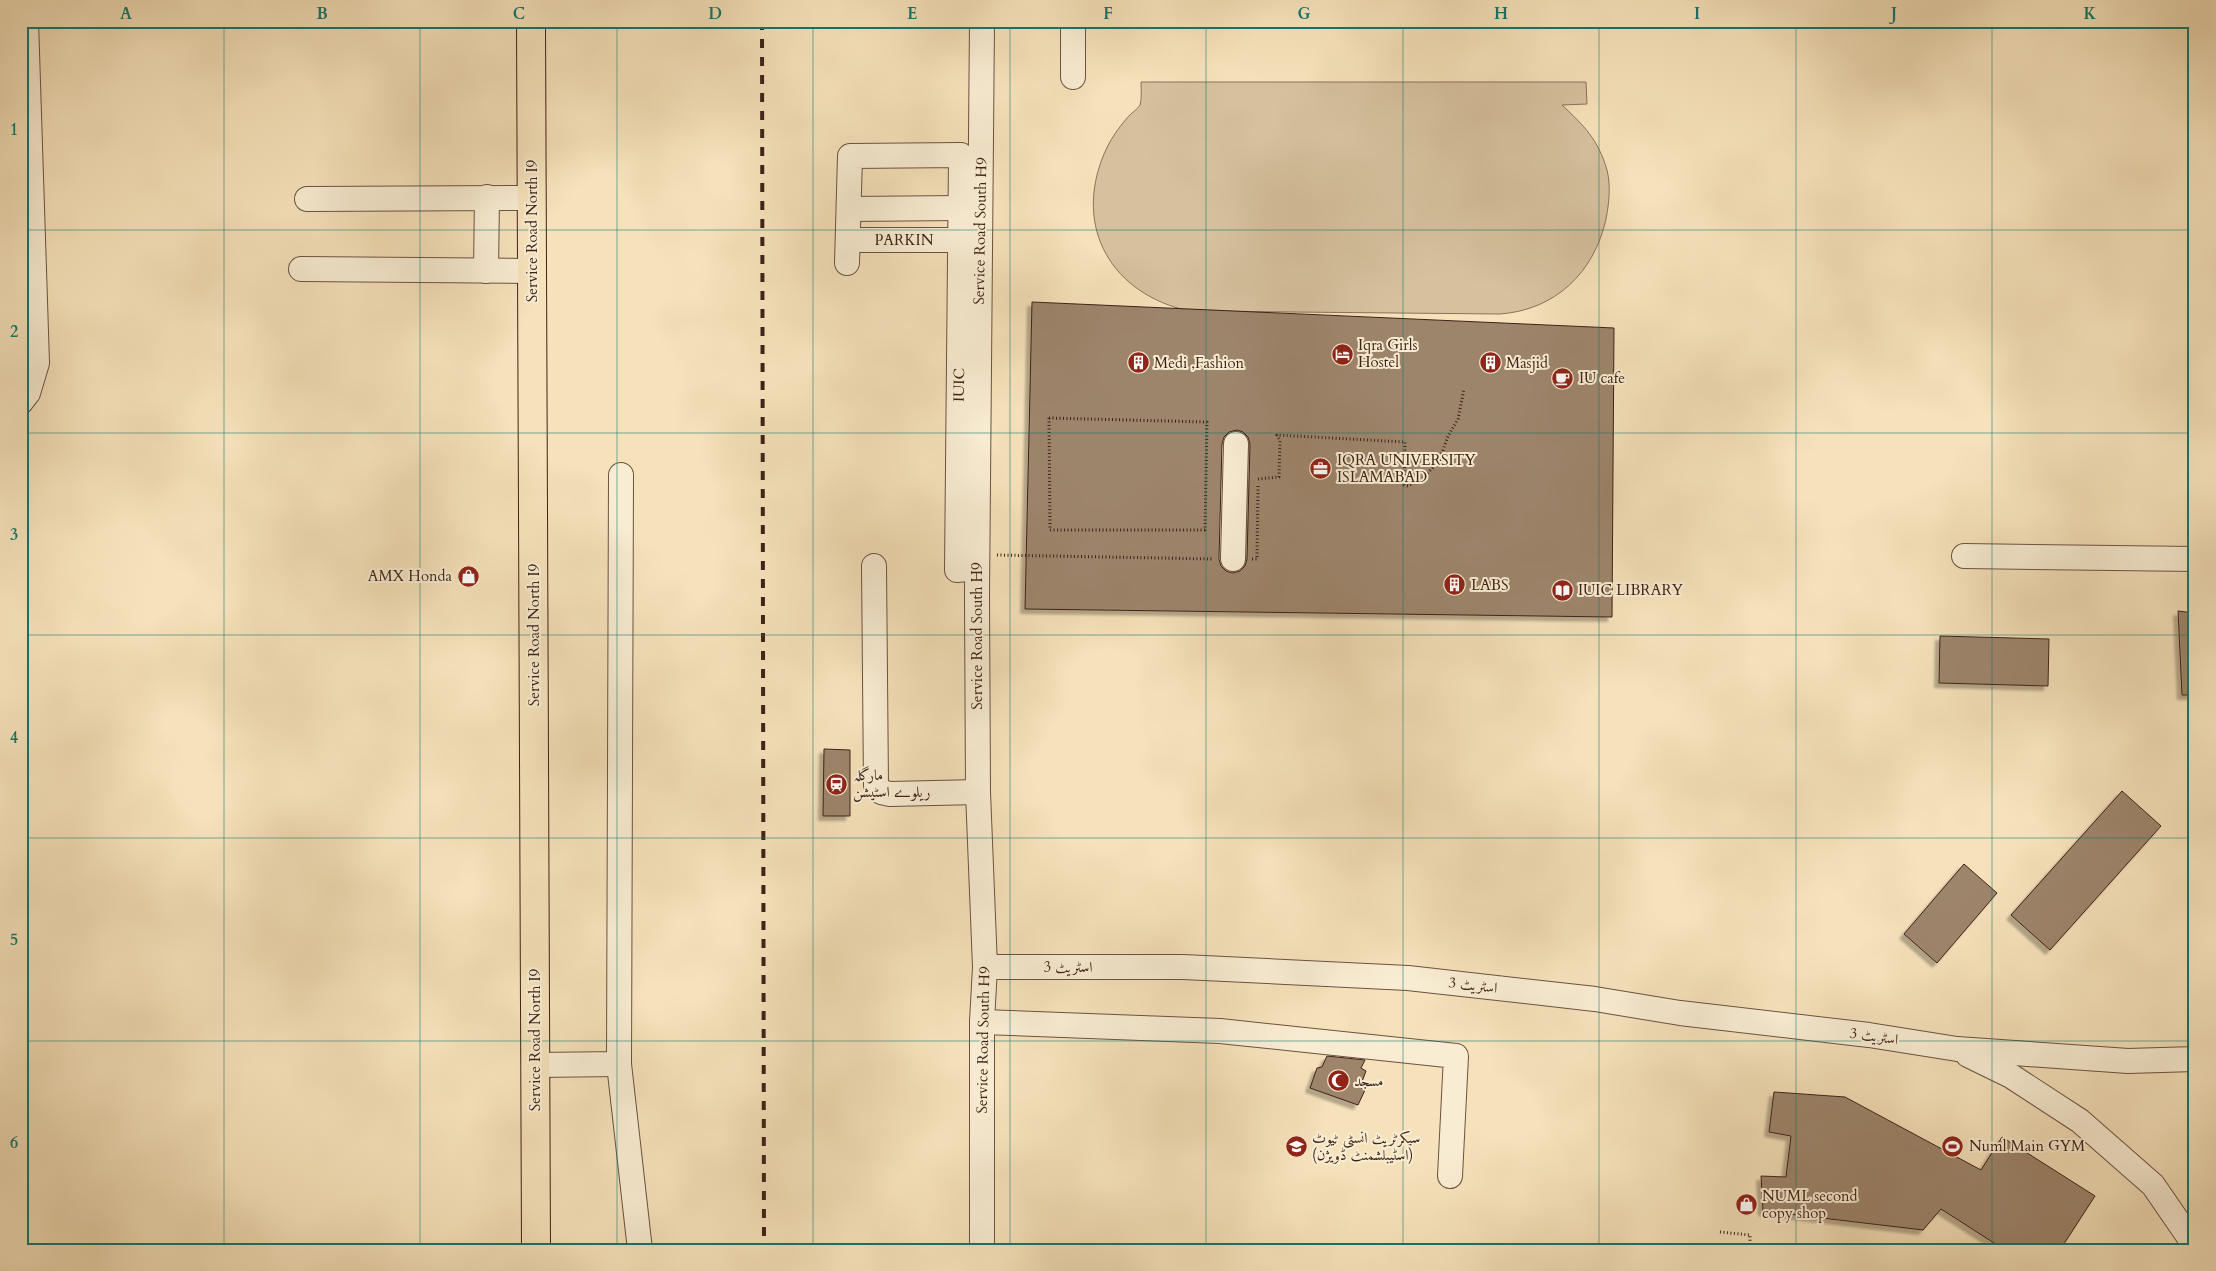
<svg xmlns="http://www.w3.org/2000/svg" width="2216" height="1271" font-family="Cardo,Amiri,serif">
<style>
.green{fill:#d6c19e;stroke:#8a725a}
.building{fill:#9d856c;stroke:#3e2217;fill-rule:evenodd;filter:url(#shadow)}
.lines{fill:none;stroke-linecap:round;stroke-linejoin:round}
.minor-casing{stroke:#6c5240;stroke-width:26}
.major-casing{stroke:#3e2217;stroke-width:30}
.path{stroke:#3e2217;stroke-width:3;stroke-dasharray:1 2.5;stroke-linecap:butt}
.minor{stroke:#f8ecd2;stroke-width:24}
.major{stroke:#f5e1ba;stroke-width:28}
.rail{stroke:#3e2217;stroke-width:4;stroke-dasharray:9 9;stroke-linecap:butt}
.grid{fill:none;stroke:#0f766e;stroke-width:1;stroke-opacity:0.55}
.labels{text-anchor:middle;stroke-width:4;stroke-linejoin:round;paint-order:stroke}
.street-label{font-size:15px;fill:#3e2217;stroke:#f8ecd2}
.poi-label{font-size:15px;fill:#3e2217;stroke:#f8ecd2;text-anchor:start}
.neatline{fill:none;stroke:#0f766e;stroke-width:2}
.grid-label{font-size:16px;text-anchor:middle;font-weight:bold;fill:#0f766e}
</style>
<defs>
<filter id="shadow"><feDropShadow dx="-4.5" dy="4.5" stdDeviation="1" flood-color="#0004"/></filter>
</defs>
<rect width="100%" height="100%" fill="#f5e1ba"/>
<filter id="stains"><feTurbulence type="fractalNoise" baseFrequency=".004" numOctaves="4"/><feColorMatrix values="0 0 0 0 .2 0 0 0 0 .09 0 0 0 0 .02 0 0 0 .5 -.17"/></filter>
<radialGradient id="worn" r=".72"><stop offset=".6" stop-color="#630" stop-opacity="0"/><stop offset="1" stop-color="#630" stop-opacity=".3"/></radialGradient>
<path class="green" d="M1141,82H1586L1587,104L1562,105C1584,126 1598,139 1607,170C1611,186 1609,203 1606,219C1594,273 1555,310 1500,314L1189,311C1112,294 1073,228 1104,154C1110,140 1117,130 1127,118C1130,114 1138,109 1140,105C1142,99 1141,88 1141,82Z"/>
<g class="building">
<path d="M1032,302L1614,328L1612,617L1025,609ZM1237,430L1243,432L1248,437L1250,444L1247,559L1245,566L1240,571L1232,573L1226,571L1221,566L1219,559L1222,444L1224,437L1229,432Z"/>
<polygon points="2178,611 2195,613 2195,695 2182,695"/>
<polygon points="1940,636 2049,639 2048,686 1939,683"/>
<polygon points="824,749 850,750 850,816 823,816"/>
<polygon points="2122,791 2161,826 2050,950 2011,915"/>
<polygon points="1964,864 1997,893 1937,963 1904,934"/>
<polygon points="1327,1056 1365,1060 1361,1068 1366,1071 1360,1087 1365,1090 1358,1105 1310,1088 1317,1068 1322,1067"/>
<polygon points="1774,1092 1845,1097 1981,1170 2002,1137 2095,1196 2060,1250 2005,1250 1941,1209 1923,1230 1763,1211 1761,1176 1786,1177 1791,1136 1769,1132"/>
</g>
<g class="lines">
<defs>
<g id="minor">
<polyline points="982,21 977,597 978,792 985,967 982,1022 982,1250"/>
<polyline points="1073,21 1073,77"/>
<polyline points="307,199 531,198"/>
<polyline points="849,209 961,208"/>
<polyline points="848,240 960,240"/>
<polyline points="847,263 850,156 961,155 957,570 977,568"/>
<polyline points="301,269 532,271"/>
<polyline points="486,271 487,197"/>
<polyline points="21,402 28,393 37,363 26,21"/>
<polyline points="1964,556 2195,559"/>
<polyline points="1233,559 1236,444"/>
<polyline points="874,566 876,786 881,792 890,794 978,792"/>
<polyline points="985,967 1183,967 1408,978 1595,999 1680,1013 1869,1035 1957,1049 2128,1061 2195,1059"/>
<polyline points="982,1022 1220,1031 1456,1056 1450,1176"/>
<polyline points="1968,1055 2011,1076 2080,1121 2153,1185 2195,1246"/>
<polyline points="619,1064 640,1250"/>
<polyline points="535,1065 619,1064 621,475"/>
</g>
<polyline id="major" points="531,21 536,1250"/>
</defs>
<use href="#minor" class="minor-casing"/>
<use href="#major" class="major-casing"/>
<g class="path">
<polygon points="1049,418 1207,422 1205,530 1050,530"/>
<polyline points="1258,479 1279,477 1280,441 1277,435 1405,442 1404,485 1408,486 1423,478 1439,461 1448,436 1458,419 1464,389"/>
<polyline points="997,555 1213,559"/>
<polyline points="1252,559 1257,559 1258,486"/>
<polyline points="1720,1232 1750,1235 1750,1250"/>
</g>
<use href="#minor" class="minor"/>
<use href="#major" class="major"/>
<polyline class="rail" points="762,21 764,1250"/>
</g>
<path class="grid" d="M224,21V1250M420,21V1250M617,21V1250M813,21V1250M1010,21V1250M1206,21V1250M1403,21V1250M1599,21V1250M1796,21V1250M1992,21V1250M21,230H2195M21,433H2195M21,635H2195M21,838H2195M21,1041H2195"/>
<defs>
<symbol id="hotel-disc" viewBox="-11 -11 22 22"><circle r="9.5" fill="#8f2418" stroke="#f8ecd2"/><path d="M-6-4.5h1.5V1H6V5H4.5V3h-9V5H-6ZM-4 0a1.8 1.8 0 1 1 3.6 0ZM.5 0V-2.5h3Q6-2.5 6 0Z" fill="#fff"/></symbol>
<symbol id="building-disc" viewBox="-11 -11 22 22"><circle r="9.5" fill="#8f2418" stroke="#f8ecd2"/><path d="M-4-6H4V6H1V3H-1V6H-4ZM-2.5-4.3h1.7v1.8h-1.7ZM.8-4.3h1.7v1.8H.8ZM-2.5-1h1.7V.8h-1.7ZM.8-1h1.7V.8H.8Z" fill="#fff"/></symbol>
<symbol id="cafe-disc" viewBox="-11 -11 22 22"><circle r="9.5" fill="#8f2418" stroke="#f8ecd2"/><path d="M-5.5-4.5H6V0H3Q3 3.5 0 3.5H-2.5Q-5.5 3.5-5.5 0ZM3-3.2v2h1.7v-2ZM-6 4.5H4V6H-6Z" fill="#fff"/></symbol>
<symbol id="office-disc" viewBox="-11 -11 22 22"><circle r="9.5" fill="#8f2418" stroke="#f8ecd2"/><path d="M-6-3h4V-5.5h4V-3h4V5H-6ZM-1-4.5V-3h2v-1.5ZM-6 0V1H6V0Z" fill="#fff"/></symbol>
<symbol id="shop-disc" viewBox="-11 -11 22 22"><circle r="9.5" fill="#8f2418" stroke="#f8ecd2"/><path d="M-5-2.5h2.3a2.7 3.5 0 0 1 5.4 0H5L5.5 6h-11ZM-1.5-2.5h3a1.5 2.3 0 0 0-3 0Z" fill="#fff"/></symbol>
<symbol id="library-disc" viewBox="-11 -11 22 22"><circle r="9.5" fill="#8f2418" stroke="#f8ecd2"/><path d="M-6-4Q-3-5.5-.7-3.5V5Q-3 3-6 4ZM6-4Q3-5.5 .7-3.5V5Q3 3 6 4Z" fill="#fff"/></symbol>
<symbol id="station-disc" viewBox="-11 -11 22 22"><circle r="9.5" fill="#8f2418" stroke="#f8ecd2"/><path d="M-3-6H3Q5-6 5-4V2Q5 4 3 4L4.5 6H3L1.5 4h-3L-3 6H-4.5L-3 4Q-5 4-5 2V-4Q-5-6-3-6ZM-3.5-4v3h7v-3ZM-3.5 1v1.5H-2V1ZM2 1v1.5H3.5V1Z" fill="#fff"/></symbol>
<symbol id="mosque-disc" viewBox="-11 -11 22 22"><circle r="9.5" fill="#8f2418" stroke="#f8ecd2"/><path d="M3.5-4.9A6 6 0 1 0 3.5 4.9A5 5 0 1 1 3.5-4.9Z" fill="#fff"/></symbol>
<symbol id="stadium-disc" viewBox="-11 -11 22 22"><circle r="9.5" fill="#8f2418" stroke="#f8ecd2"/><path d="M0-5a6.5 5 0 1 0 0 10a6.5 5 0 1 0 0-10ZM-3.5-1.8h7v3.6h-7Z" fill="#fff"/></symbol>
<symbol id="school-disc" viewBox="-11 -11 22 22"><circle r="9.5" fill="#8f2418" stroke="#f8ecd2"/><path d="M0-5L7-2L0 1L-7-2ZM-4 1L0 2.5L4 1V4Q0 6-4 4Z" fill="#fff"/></symbol>
</defs>
<g fill-rule="evenodd">
<use href="#hotel-disc" x="1330" y="342" width="25" height="25"/>
<use href="#building-disc" x="1126" y="350" width="25" height="25"/>
<use href="#building-disc" x="1478" y="350" width="25" height="25"/>
<use href="#cafe-disc" x="1550" y="366" width="25" height="25"/>
<use href="#office-disc" x="1308" y="456" width="25" height="25"/>
<use href="#shop-disc" x="456" y="564" width="25" height="25"/>
<use href="#building-disc" x="1442" y="572" width="25" height="25"/>
<use href="#library-disc" x="1550" y="578" width="25" height="25"/>
<use href="#station-disc" x="824" y="772" width="25" height="25"/>
<use href="#mosque-disc" x="1326" y="1068" width="25" height="25"/>
<use href="#stadium-disc" x="1940" y="1134" width="25" height="25"/>
<use href="#school-disc" x="1284" y="1134" width="25" height="25"/>
<use href="#shop-disc" x="1734" y="1192" width="25" height="25"/>
</g>
<g class="labels">
<g class="street-label">
<text transform="translate(532 231) rotate(-90)" y="5">Service Road North I9</text>
<text transform="translate(980 231) rotate(-89)" y="5">Service Road South H9</text>
<text x="904" y="245">PARKIN</text>
<text transform="translate(959 385) rotate(-89)" y="5">IUIC</text>
<text transform="translate(534 635) rotate(-90)" y="5">Service Road North I9</text>
<text transform="translate(977 636) rotate(-90)" y="5">Service Road South H9</text>
<text x="1068" y="972">اسٹریٹ 3</text>
<text transform="translate(1473 985) rotate(7)" y="5">اسٹریٹ 3</text>
<text transform="translate(1874 1036) rotate(8)" y="5">اسٹریٹ 3</text>
<text transform="translate(535 1040) rotate(-90)" y="5">Service Road North I9</text>
<text transform="translate(983 1040) rotate(-89)" y="5">Service Road South H9</text>
</g>
<g class="poi-label">
<text x="1358" y="350">Iqra Girls<tspan x="1358" dy="17">Hostel</tspan></text>
<text x="1154" y="368">Medi ,Fashion</text>
<text x="1506" y="368">Masjid</text>
<text x="1579" y="383">IU cafe</text>
<text x="1337" y="465">IQRA UNIVERSITY<tspan x="1337" dy="17">ISLAMABAD</tspan></text>
<text x="452" y="581" text-anchor="end">AMX Honda</text>
<text x="1471" y="590">LABS</text>
<text x="1578" y="595">IUIC LIBRARY</text>
<text x="853" y="780">مارگلہ<tspan x="853" dy="17">ریلوے اسٹیشن</tspan></text>
<text x="1354" y="1086">مسجد</text>
<text x="1312" y="1143">سیکرٹریٹ انسٹی ٹیوٹ<tspan x="1312" dy="17">(اسٹیبلشمنٹ ڈویژن)</tspan></text>
<text x="1969" y="1151">Numl Main GYM</text>
<text x="1762" y="1201">NUML second<tspan x="1762" dy="17">copy shop</tspan></text>
</g>
</g>
<rect width="2216" height="1271" fill="none" stroke="#f5e1ba" stroke-width="55"/>
<rect x="28" y="28" width="2160" height="1216" class="neatline"/>
<g class="grid-label">
<text x="126" y="19">A</text>
<text x="322" y="19">B</text>
<text x="519" y="19">C</text>
<text x="715" y="19">D</text>
<text x="912" y="19">E</text>
<text x="1108" y="19">F</text>
<text x="1304" y="19">G</text>
<text x="1501" y="19">H</text>
<text x="1697" y="19">I</text>
<text x="1894" y="19">J</text>
<text x="2090" y="19">K</text>
<text x="14" y="135">1</text>
<text x="14" y="337">2</text>
<text x="14" y="540">3</text>
<text x="14" y="743">4</text>
<text x="14" y="945">5</text>
<text x="14" y="1148">6</text>
</g>
<rect width="100%" height="100%" filter="url(#stains)"/>
<rect width="100%" height="100%" fill="url(#worn)"/>
</svg>
